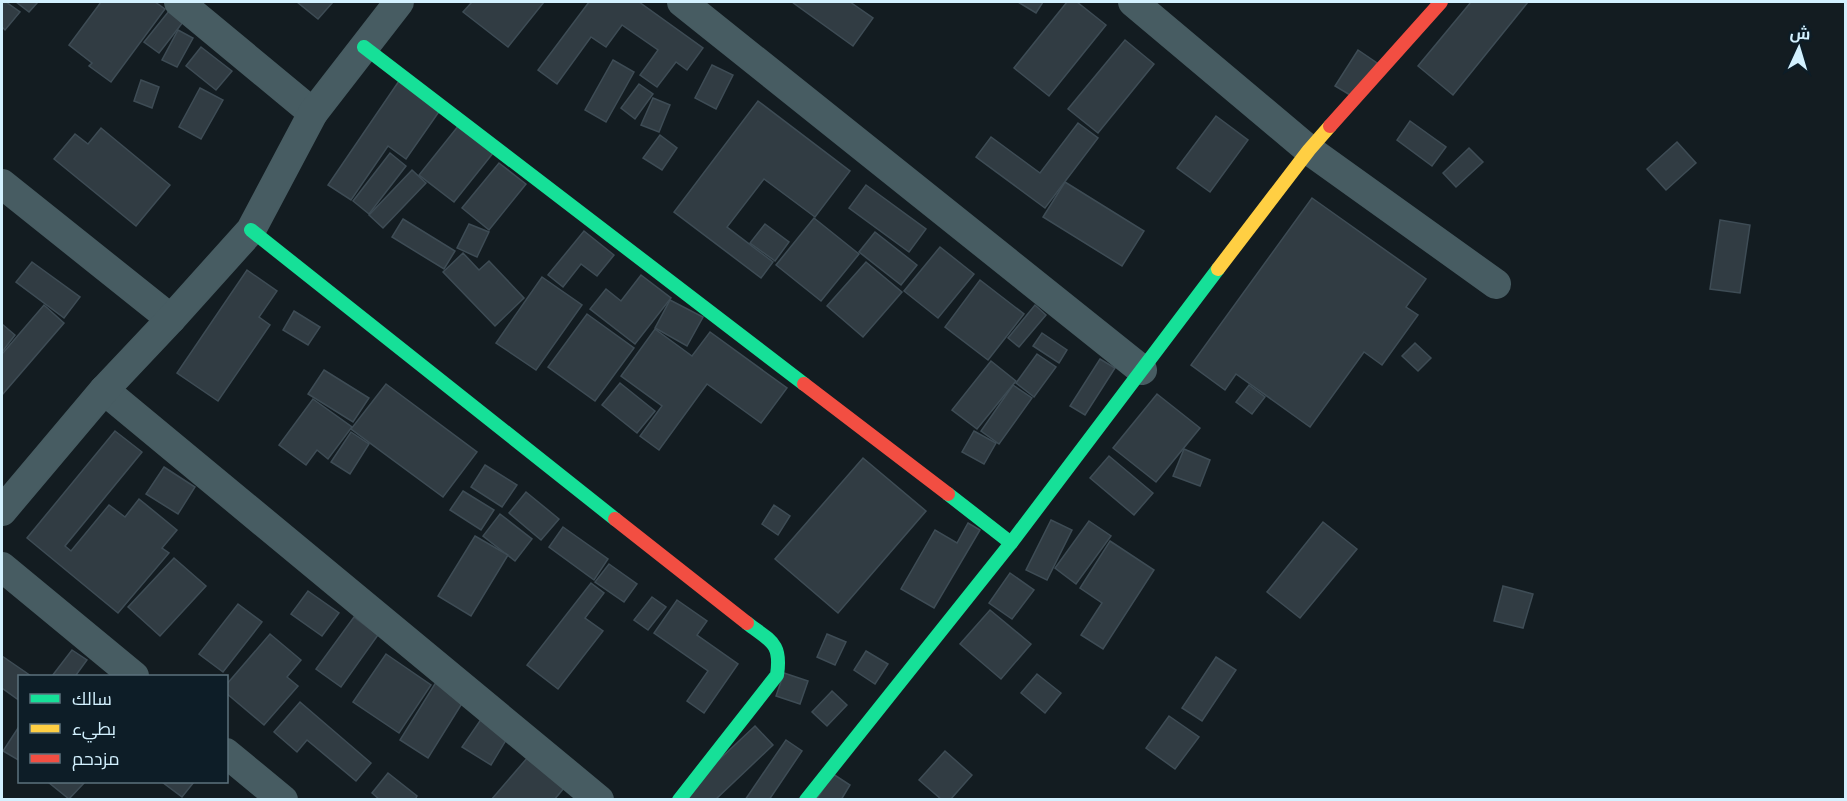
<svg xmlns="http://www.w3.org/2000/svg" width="1847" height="801" font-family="Inter,Cairo,sans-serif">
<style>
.building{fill:#313c43;stroke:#3e4c55;stroke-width:1.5}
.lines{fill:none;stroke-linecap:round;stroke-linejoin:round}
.street{stroke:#475c62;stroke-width:30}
.fast{stroke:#16e098;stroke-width:14}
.slow{stroke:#ffcf43;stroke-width:14}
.jam{stroke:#f24e42;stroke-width:14}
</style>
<rect width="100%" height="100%" fill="#131c21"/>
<g class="building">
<polygon points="2,2 6,2 20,12 5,30 2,27"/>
<polygon points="16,2 38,2 29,12"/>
<polygon points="101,2 155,2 165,9 111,82 89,66 92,63 69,45"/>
<polygon points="297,2 333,2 318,19"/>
<polygon points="472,2 544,2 508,47 463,12"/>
<polygon points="589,2 639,2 703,48 687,70 676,62 657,87 640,75 658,50 622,25 606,47 591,37 557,84 538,70"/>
<polygon points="792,2 850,2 873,18 853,46"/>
<polygon points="1018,2 1043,2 1036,13"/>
<polygon points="1067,2 1077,2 1106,25 1049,96 1014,68"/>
<polygon points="1471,2 1528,2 1453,95 1418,66"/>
<polygon points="173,6 187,17 159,53 144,42"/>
<polygon points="178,30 193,38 177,67 162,60"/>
<polygon points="1125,40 1154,64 1098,133 1068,109"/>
<polygon points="201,47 232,71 216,90 186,66"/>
<polygon points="1358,50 1377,63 1355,98 1335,86"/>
<polygon points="613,60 634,72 606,122 585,110"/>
<polygon points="712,65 733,75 716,109 695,98"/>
<polygon points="401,78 443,106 406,159 388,146 351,200 328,185"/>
<polygon points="141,80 159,87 152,108 134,101"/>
<polygon points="639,84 653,94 635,119 621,108"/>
<polygon points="200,88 223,100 201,139 179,127"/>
<polygon points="653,98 670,105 659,132 641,125"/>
<polygon points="758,101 850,171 815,217 764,179 727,227 773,262 761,278 674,212"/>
<polygon points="1216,116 1248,140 1210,192 1177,168"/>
<polygon points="1410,121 1446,147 1432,166 1397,140"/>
<polygon points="1078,123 1098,138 1045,208 976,157 991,137 1040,173"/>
<polygon points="459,125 494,152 454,202 419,175"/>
<polygon points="101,128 170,185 136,226 54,159 75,134 88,144"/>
<polygon points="660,135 677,148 662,170 643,158"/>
<polygon points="1677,142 1696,163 1666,190 1647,169"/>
<polygon points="1469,148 1483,162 1456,187 1443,173"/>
<polygon points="390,153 406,166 369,214 353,201"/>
<polygon points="499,163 526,184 489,230 462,208"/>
<polygon points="412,170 426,183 383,228 369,215"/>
<polygon points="1065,182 1144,231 1122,266 1043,217"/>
<polygon points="866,185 926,229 909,252 849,208"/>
<polygon points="1312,198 1426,279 1406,307 1418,315 1382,365 1364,352 1310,427 1236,374 1225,390 1191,365"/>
<polygon points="814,218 859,254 821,301 776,265"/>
<polygon points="403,219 455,251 444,269 392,237"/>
<polygon points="1720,220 1750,225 1740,293 1710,289"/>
<polygon points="469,224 489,232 477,257 457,248"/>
<polygon points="765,224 789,242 775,261 750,243"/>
<polygon points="584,231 614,255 597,276 581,264 563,287 548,275"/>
<polygon points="875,232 917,265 901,285 859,252"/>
<polygon points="940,247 974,274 938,318 904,291"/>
<polygon points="463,253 479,270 489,261 524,298 495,326 443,272"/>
<polygon points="32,262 80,297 64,318 16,282"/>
<polygon points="866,262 902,292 863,337 827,306"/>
<polygon points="247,270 277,291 259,317 270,325 218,401 177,373"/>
<polygon points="641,275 671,298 635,344 590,309 606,289 621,301"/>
<polygon points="542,277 582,305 536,370 496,343"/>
<polygon points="980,280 1024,314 988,360 945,327"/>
<polygon points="670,300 703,317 687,346 655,328"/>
<polygon points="44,305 64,323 2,395 2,354"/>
<polygon points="1035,305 1046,315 1019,347 1008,338"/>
<polygon points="294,311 320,327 308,345 283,330"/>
<polygon points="587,314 634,348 595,401 548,367"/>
<polygon points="2,324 15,335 2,352"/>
<polygon points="655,329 692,356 710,332 787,388 761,423 707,384 659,450 640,436 662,406 621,376"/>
<polygon points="1042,333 1067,350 1059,363 1033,346"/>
<polygon points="1415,343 1431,358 1418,371 1402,356"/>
<polygon points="1037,354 1056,367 1034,397 1016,383"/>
<polygon points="1100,359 1115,368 1085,415 1070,406"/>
<polygon points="991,361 1016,381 977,429 952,410"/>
<polygon points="324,370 369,398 353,422 308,394"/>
<polygon points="620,383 655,411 637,433 602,405"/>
<polygon points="386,384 477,452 443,497 351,429"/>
<polygon points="1013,385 1032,398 999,444 981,431"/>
<polygon points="1249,385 1265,397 1252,414 1236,402"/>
<polygon points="1157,394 1200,428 1156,482 1113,448"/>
<polygon points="313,399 352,427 328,459 317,450 306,465 279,445"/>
<polygon points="115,431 142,452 65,546 71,551 109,505 125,517 139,499 177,530 162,548 169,553 118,613 27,538"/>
<polygon points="974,431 996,443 984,464 962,452"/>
<polygon points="351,432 369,444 350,474 331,462"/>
<polygon points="1184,449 1210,460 1200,486 1173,476"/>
<polygon points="1109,456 1153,493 1134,515 1090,478"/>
<polygon points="863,458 926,511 838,613 775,559"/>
<polygon points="485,465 517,485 502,507 471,487"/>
<polygon points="164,467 195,487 178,514 146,494"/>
<polygon points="463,491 494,510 481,530 450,510"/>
<polygon points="526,492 559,519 541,540 509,513"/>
<polygon points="774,505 790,516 778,535 762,524"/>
<polygon points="500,514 532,539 515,561 483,536"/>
<polygon points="1051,520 1072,530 1047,580 1026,570"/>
<polygon points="1089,521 1111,536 1076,584 1055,568"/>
<polygon points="1323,522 1357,549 1300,618 1267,592"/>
<polygon points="968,523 980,530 934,608 901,589 935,530 957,543"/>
<polygon points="563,527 608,559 594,580 549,547"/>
<polygon points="475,536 508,555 471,616 438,596"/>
<polygon points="1110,541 1154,570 1103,649 1081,635 1102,603 1080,588"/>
<polygon points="174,558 206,586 160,636 128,607"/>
<polygon points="609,564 637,584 624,602 595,582"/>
<polygon points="1010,573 1034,590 1012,619 989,603"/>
<polygon points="591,583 604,593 585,618 603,631 558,689 527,665"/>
<polygon points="1503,586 1533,594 1523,628 1494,621"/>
<polygon points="308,591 339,613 322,636 291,614"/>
<polygon points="652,597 666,607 648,630 634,620"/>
<polygon points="677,600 707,621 697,635 738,664 704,713 687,701 708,671 654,633"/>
<polygon points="238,604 262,622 223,672 199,654"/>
<polygon points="990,610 1031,644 1001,679 960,644"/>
<polygon points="354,617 378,635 341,687 316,669"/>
<polygon points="270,634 301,660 287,677 298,686 264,725 226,693 226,685"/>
<polygon points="827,634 846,642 835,665 817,657"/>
<polygon points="72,650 87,660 76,675 78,676 52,676"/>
<polygon points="866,651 888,664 875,684 854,670"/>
<polygon points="386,654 431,685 399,733 353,702"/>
<polygon points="2,656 31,676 20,676 20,701 2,688"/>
<polygon points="1216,657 1236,670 1202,721 1182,708"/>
<polygon points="784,673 808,681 800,704 776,696"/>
<polygon points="1037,674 1061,693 1045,713 1021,693"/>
<polygon points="438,679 466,697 428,758 400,740"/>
<polygon points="832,691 847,705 827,726 812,712"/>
<polygon points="300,702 371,763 356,781 307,740 297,752 274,732"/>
<polygon points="484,715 511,732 491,765 462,747"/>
<polygon points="1169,716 1199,737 1175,769 1146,748"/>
<polygon points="20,725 20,761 3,751"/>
<polygon points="755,726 773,745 715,800 676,800"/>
<polygon points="786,740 802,751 769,800 745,800"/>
<polygon points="945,751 972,775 950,800 942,800 919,780"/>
<polygon points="528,757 564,788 554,800 491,800"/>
<polygon points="388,773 417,796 415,800 380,800 372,793"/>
<polygon points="833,774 850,785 841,800 816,800"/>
<polygon points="48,782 85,782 69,799"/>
<polygon points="162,782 194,782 182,797"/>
</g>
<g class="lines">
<g class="street">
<polyline points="179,2 313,113"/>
<polyline points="682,2 1142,370"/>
<polyline points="1133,2 1309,150 1496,284"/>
<polyline points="2,184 171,319"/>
<polyline points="104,390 599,800"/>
<polyline points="2,511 104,390 171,319 251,230 313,113 399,2"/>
<polyline points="2,567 134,676"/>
<polyline points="226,753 283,800"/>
</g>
<g class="fast">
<polyline points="364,47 804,384"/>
<polyline points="251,230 615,519"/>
<polyline points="948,494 1011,543"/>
<path d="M679,800L777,675C782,642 770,641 747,623"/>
<polyline points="806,800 1011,543 1218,269"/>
</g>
<polyline class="slow" points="1218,269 1309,150 1330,126"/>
<g class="jam">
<polyline points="1330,126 1441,2"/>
<polyline points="804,384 948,494"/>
<polyline points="615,519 747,623"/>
</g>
</g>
<rect width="1847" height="801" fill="none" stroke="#d3f1ff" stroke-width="6"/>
<rect x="18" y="675" width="210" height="108" fill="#0d1d27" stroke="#5c727d" stroke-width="1.5"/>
<rect x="30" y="694" width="30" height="9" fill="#16e098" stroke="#5c727d" stroke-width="1.5"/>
<text x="72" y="705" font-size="18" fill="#d3f1ff">سالك</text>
<rect x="30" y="724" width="30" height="9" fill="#ffcf43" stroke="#5c727d" stroke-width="1.5"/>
<text x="72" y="735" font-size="18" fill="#d3f1ff">بطيء</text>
<rect x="30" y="754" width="30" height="9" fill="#f24e42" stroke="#5c727d" stroke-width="1.5"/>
<text x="72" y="765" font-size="18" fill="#d3f1ff">مزدحم</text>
<g transform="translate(1799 48) rotate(4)" stroke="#0d1d27" stroke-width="4.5" paint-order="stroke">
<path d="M0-4.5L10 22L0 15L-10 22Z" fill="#d3f1ff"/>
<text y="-9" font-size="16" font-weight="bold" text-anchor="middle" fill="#d3f1ff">ش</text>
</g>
</svg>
